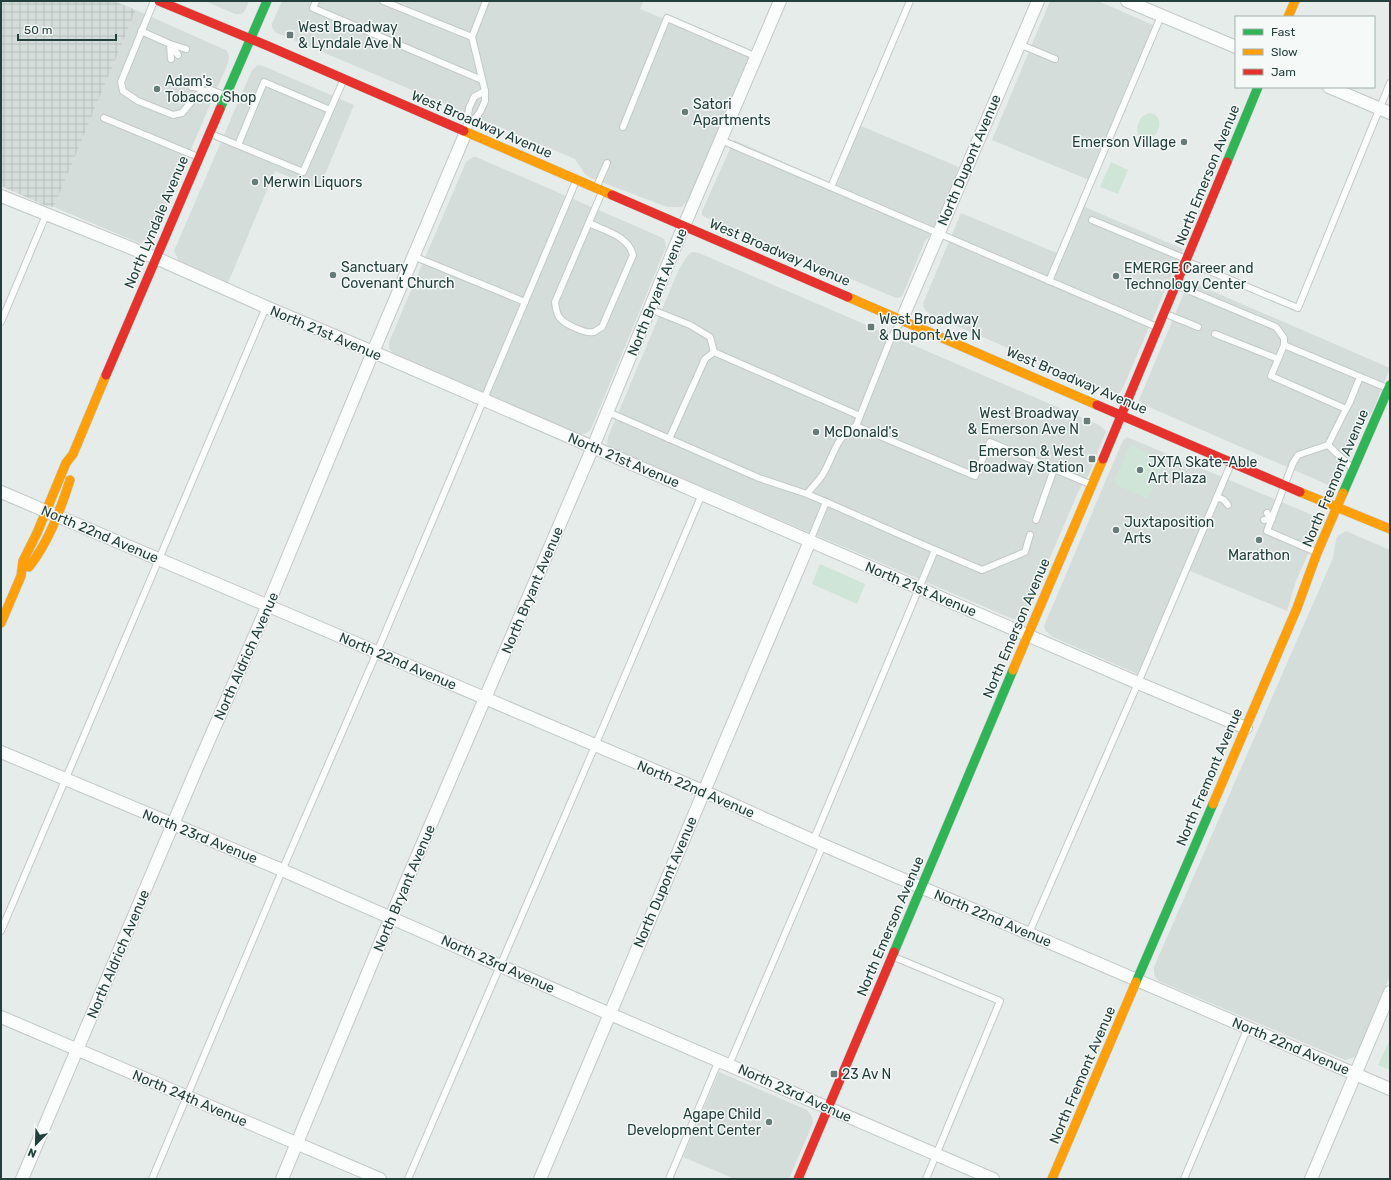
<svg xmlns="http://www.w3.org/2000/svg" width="1391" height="1180" font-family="Rubik,sans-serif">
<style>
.built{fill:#d4ddda}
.industrial{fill:url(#industrial-grid)}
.green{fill:#cfe5d8}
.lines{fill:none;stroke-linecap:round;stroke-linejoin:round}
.lane-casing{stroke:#c3c9c7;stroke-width:8}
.street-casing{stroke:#c3c9c7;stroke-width:14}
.fast-casing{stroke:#c2c9c7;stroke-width:10}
.slow-casing{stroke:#c2c9c7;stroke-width:10}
.jam-casing{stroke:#c2c9c7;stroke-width:10}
.lane{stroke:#fbfcfc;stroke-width:6}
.street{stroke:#fbfcfc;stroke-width:12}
.fast{stroke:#30b455;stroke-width:9}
.slow{stroke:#ff9f0a;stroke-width:9}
.jam{stroke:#e5322d;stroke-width:9}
.poi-dot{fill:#677c79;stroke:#f5faf8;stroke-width:1.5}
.labels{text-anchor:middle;stroke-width:3;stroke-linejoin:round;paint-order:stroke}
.poi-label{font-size:14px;fill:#23403c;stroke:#f5faf8;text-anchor:start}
.street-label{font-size:14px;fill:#23403c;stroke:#f5faf8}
</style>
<defs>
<pattern id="industrial-grid" width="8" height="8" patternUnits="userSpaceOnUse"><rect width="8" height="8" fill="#d4ddda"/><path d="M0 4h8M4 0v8" fill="none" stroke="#b6bfbc"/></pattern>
</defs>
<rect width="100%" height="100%" fill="#e6ecea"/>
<g class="built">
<polygon points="205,1 249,1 244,12 241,14 235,14"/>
<polygon points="282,1 643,1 640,9 750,55 691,198 681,207 667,207 591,178 585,174 575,159 275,32 272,27 272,24"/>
<polygon points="1050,1 1098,1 1155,26 1089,180 992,140"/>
<polygon points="136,10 221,48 226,50 229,55 228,63 154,235 149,241 145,243 139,243 54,207"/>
<polygon points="258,65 263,66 354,105 319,189 275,171 228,283 179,261 174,251 252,70"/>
<polygon points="861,126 959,167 936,229 925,241 903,294 901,297 896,298 705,217 702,215 702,211 734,140 836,185"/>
<polygon points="473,157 476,157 663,238 665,241 666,247 591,429 588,432 583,434 579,434 394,355 389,348 389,342 466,162"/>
<polygon points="1078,204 1183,249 1122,390 1119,393 1116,394 931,315 926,311 923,306 924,301 961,213 1057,253"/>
<polygon points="692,252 699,253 1099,425 1105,430 1106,432 1089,474 1079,490 1025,616 1017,619 1013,619 609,447 607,443 608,437 679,269 688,255"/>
<polygon points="1189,281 1390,368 1373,410 1363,425 1336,485 1333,487 1142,404 1140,402 1139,400"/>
<polygon points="1127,437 1317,517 1320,520 1321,524 1296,581 1287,611 1190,571 1144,677 1053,637 1046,631 1044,626 1123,440"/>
<polygon points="1346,531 1390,550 1390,976 1357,1055 1354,1057 1345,1060 1161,982 1156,978 1154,974 1154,967 1333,558 1336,539 1339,535"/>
<polygon points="719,1072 807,1110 812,1117 813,1123 789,1179 735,1179 683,1157"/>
</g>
<polygon class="industrial" points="1,1 114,1 136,10 54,207 46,206 1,186"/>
<g class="green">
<path d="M1149,113C1168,115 1157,141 1145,140C1133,138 1137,121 1143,116C1145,115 1147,114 1149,113Z"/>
<polygon points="1111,162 1128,170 1118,194 1100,187"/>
<polygon points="1133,446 1164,460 1148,499 1115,484 1115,480 1129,447"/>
<polygon points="820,564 865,584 857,604 812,584"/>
<polygon points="1390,1039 1390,1070 1378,1065"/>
</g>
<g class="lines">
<defs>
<g id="lane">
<polyline points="154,1 121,82 123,91 138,101 173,115 182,113 196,96 204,91 211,90 224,95"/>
<polyline points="316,1 313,8 482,80"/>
<polyline points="383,1 472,37"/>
<polyline points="141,31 170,44 178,55"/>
<polyline points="1019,44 1055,59"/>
<polyline points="171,59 170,44 186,49"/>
<polyline points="192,87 200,88 205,79"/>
<polyline points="104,118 198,157"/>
<polyline points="623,127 667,18 757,57"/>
<polyline points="466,130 480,112 485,101 485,91 472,37 486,1"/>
<polyline points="466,130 469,108 474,97 485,91"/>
<polyline points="211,134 303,172 343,81"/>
<polyline points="721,140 1157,327"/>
<polyline points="238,145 264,82 330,110"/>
<polyline points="597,186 607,163"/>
<polyline points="831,187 910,1"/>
<polyline points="1092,220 1186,259"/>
<path d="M589,223C606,231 628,236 633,255L602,327C600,328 596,331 594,332C585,334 564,324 559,317C556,312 556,308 555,302L602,192"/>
<polyline points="413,256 525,302"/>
<polyline points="1188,262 1298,308 1390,83"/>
<polyline points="1049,281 1161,16"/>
<polyline points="1178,286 1276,327 1284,338 1284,345 1387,388"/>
<polyline points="650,309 690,325 710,337 714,352 705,359 669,439"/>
<polyline points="1166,314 1198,327"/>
<polyline points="1,322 46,215"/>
<polyline points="900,323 891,338 856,426 975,476 990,442 1090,484"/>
<polyline points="1215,334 1278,359"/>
<polyline points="1284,345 1271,376 1346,409 1349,404 1360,377"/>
<polyline points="714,352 860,416"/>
<polyline points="608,412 759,478 807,494"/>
<polyline points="1328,445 1352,468"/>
<polyline points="1217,497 1224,500 1228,505"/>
<polyline points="1267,513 1272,519"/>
<polyline points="1036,520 1054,469"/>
<polyline points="1264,520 1272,519"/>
<path d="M810,541L826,502L807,494C812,487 819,481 823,474C834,456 835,437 856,426"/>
<polyline points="935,550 982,570 1025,552 1030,535"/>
<polyline points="1316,552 1267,531 1293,463 1298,455 1328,445 1346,409"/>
<polyline points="813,841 935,550 826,502"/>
<polyline points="1,931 266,307"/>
<polyline points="1029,933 1138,683 1230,466"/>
<polyline points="894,957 1000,1001 926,1179"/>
<polyline points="729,1065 823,845"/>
<polyline points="152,1179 287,859 377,652 576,181"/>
<polyline points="408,1179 595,746 702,494"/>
<polyline points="669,1179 719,1060"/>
<polyline points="1184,1179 1248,1027"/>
</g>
<g id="street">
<polyline points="1127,1 1236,47"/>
<polyline points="1329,87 1390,113"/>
<polyline points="1,196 156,258 266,307 385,357 1138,683 1246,728"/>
<polyline points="902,319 1038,1"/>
<polyline points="1,492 703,791 823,845 1390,1089"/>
<polyline points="1,752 282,870 610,1014 993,1179"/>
<polyline points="1,1017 380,1179"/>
<polyline points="22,1179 196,770 268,605 373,352 466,132"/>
<polyline points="282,1179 391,917 593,447 675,247 780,1"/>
<polyline points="540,1179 810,541"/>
<polyline points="1311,1179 1390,992"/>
</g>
<g id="fast">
<polyline points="220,109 267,1"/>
<polyline points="1227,162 1258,87"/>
<polyline points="1343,493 1390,385"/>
<polyline points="894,952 1013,670"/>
<polyline points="1136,982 1213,804"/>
</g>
<g id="slow">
<polyline points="1288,17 1295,1"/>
<polyline points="464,131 612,195"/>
<polyline points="848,297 1097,405"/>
<polyline points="1300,492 1390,529"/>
<path d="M29,567C49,541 60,511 70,480"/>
<polyline points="1,623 21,576 23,561 37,533 66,463 73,454 106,375"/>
<polyline points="1013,670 1103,459"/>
<polyline points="1213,804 1297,608 1317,553 1343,493"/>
<polyline points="1052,1179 1136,982"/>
</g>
<g id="jam">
<polyline points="159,1 268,46 464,131"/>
<polyline points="612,195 848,297"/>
<polyline points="106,375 220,109"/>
<polyline points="1097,405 1300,492"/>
<polyline points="1103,459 1227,162"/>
<polyline points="798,1179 894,952"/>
</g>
</defs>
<use href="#lane" class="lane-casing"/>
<use href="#street" class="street-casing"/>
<use href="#fast" class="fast-casing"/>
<use href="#slow" class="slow-casing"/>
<use href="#jam" class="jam-casing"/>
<use href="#lane" class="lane"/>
<use href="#street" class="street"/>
<use href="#fast" class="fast"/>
<use href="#slow" class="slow"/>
<use href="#jam" class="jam"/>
</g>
<g class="poi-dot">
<rect x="286" y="31" width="8" height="8" rx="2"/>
<circle cx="157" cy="89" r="4"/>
<circle cx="685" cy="112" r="4"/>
<circle cx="1184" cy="142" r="4"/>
<circle cx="255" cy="182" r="4"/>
<circle cx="333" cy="275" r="4"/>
<circle cx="1116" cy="276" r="4"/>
<rect x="867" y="323" width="8" height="8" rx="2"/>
<rect x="1083" y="417" width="8" height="8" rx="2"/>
<circle cx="816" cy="432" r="4"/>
<rect x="1088" y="455" width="8" height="8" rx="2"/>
<circle cx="1140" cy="470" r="4"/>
<circle cx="1116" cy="530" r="4"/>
<circle cx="1259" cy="540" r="4"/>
<rect x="830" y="1070" width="8" height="8" rx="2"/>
<circle cx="769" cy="1122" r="4"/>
</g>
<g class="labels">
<g class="poi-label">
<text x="298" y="32">West Broadway<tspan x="298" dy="16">&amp; Lyndale Ave N</tspan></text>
<text x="165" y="86">Adam's<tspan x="165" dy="16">Tobacco Shop</tspan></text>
<text x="693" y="109">Satori<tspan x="693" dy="16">Apartments</tspan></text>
<text x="1176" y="147" text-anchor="end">Emerson Village</text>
<text x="263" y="187">Merwin Liquors</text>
<text x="341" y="272">Sanctuary<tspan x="341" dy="16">Covenant Church</tspan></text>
<text x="1124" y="273">EMERGE Career and<tspan x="1124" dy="16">Technology Center</tspan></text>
<text x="879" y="324">West Broadway<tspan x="879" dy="16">&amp; Dupont Ave N</tspan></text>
<text x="1079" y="418" text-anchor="end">West Broadway<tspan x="1079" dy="16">&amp; Emerson Ave N</tspan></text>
<text x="824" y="437">McDonald's</text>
<text x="1084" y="456" text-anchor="end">Emerson &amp; West<tspan x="1084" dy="16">Broadway Station</tspan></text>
<text x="1148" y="467">JXTA Skate-Able<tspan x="1148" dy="16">Art Plaza</tspan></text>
<text x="1124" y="527">Juxtaposition<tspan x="1124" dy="16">Arts</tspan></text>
<text x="1259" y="560" text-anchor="middle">Marathon</text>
<text x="842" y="1079">23 Av N</text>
<text x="761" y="1119" text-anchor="end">Agape Child<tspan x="761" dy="16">Development Center</tspan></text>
</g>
<g class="street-label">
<text transform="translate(482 124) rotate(23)" y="5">West Broadway Avenue</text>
<text transform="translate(969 160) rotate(-67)" y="5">North Dupont Avenue</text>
<text transform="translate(1207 175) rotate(-68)" y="5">North Emerson Avenue</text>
<text transform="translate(156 222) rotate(-67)" y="5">North Lyndale Avenue</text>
<text transform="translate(780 252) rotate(23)" y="5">West Broadway Avenue</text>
<text transform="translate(657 292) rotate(-68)" y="5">North Bryant Avenue</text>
<text transform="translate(326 333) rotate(23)" y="5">North 21st Avenue</text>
<text transform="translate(1077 380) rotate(23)" y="5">West Broadway Avenue</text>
<text transform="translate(624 460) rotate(23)" y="5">North 21st Avenue</text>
<text transform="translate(1335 478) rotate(-67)" y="5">North Fremont Avenue</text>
<text transform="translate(100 534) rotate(23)" y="5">North 22nd Avenue</text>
<text transform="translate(921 589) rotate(23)" y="5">North 21st Avenue</text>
<text transform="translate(532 590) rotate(-67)" y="5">North Bryant Avenue</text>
<text transform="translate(1016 628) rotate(-67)" y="5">North Emerson Avenue</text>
<text transform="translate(246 656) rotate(-66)" y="5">North Aldrich Avenue</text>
<text transform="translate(398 661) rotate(23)" y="5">North 22nd Avenue</text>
<text transform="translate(1209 777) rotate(-67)" y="5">North Fremont Avenue</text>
<text transform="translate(696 789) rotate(23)" y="5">North 22nd Avenue</text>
<text transform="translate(200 836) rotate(22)" y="5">North 23rd Avenue</text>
<text transform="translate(665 882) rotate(-67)" y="5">North Dupont Avenue</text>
<text transform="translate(404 888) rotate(-67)" y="5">North Bryant Avenue</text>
<text transform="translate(993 918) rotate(23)" y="5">North 22nd Avenue</text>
<text transform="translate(890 926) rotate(-67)" y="5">North Emerson Avenue</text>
<text transform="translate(118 954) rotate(-67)" y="5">North Aldrich Avenue</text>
<text transform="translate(498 964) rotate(24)" y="5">North 23rd Avenue</text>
<text transform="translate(1291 1046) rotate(23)" y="5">North 22nd Avenue</text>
<text transform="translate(1082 1075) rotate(-67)" y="5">North Fremont Avenue</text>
<text transform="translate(795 1093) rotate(24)" y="5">North 23rd Avenue</text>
<text transform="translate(190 1098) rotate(23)" y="5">North 24th Avenue</text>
</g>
</g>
<rect width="1391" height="1180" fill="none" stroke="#23403c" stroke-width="4"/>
<rect x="1235" y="16" width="140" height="72" fill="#f5faf8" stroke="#a1b0ad"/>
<rect x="1243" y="29" width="20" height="6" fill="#30b455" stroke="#a1b0ad"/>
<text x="1271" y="36" font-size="12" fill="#23403c">Fast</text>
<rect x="1243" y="49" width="20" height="6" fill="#ff9f0a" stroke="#a1b0ad"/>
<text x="1271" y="56" font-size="12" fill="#23403c">Slow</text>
<rect x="1243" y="69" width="20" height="6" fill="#e5322d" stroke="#a1b0ad"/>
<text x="1271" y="76" font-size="12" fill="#23403c">Jam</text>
<g transform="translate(36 1144) rotate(203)" stroke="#f5faf8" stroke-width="3" paint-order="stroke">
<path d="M0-3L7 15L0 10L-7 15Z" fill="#23403c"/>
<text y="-6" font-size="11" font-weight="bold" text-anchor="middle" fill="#23403c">N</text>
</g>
<path d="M18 34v6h98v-6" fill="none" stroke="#23403c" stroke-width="2"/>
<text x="24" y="34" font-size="12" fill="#23403c" stroke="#f5faf8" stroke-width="3" paint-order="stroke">50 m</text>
</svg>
